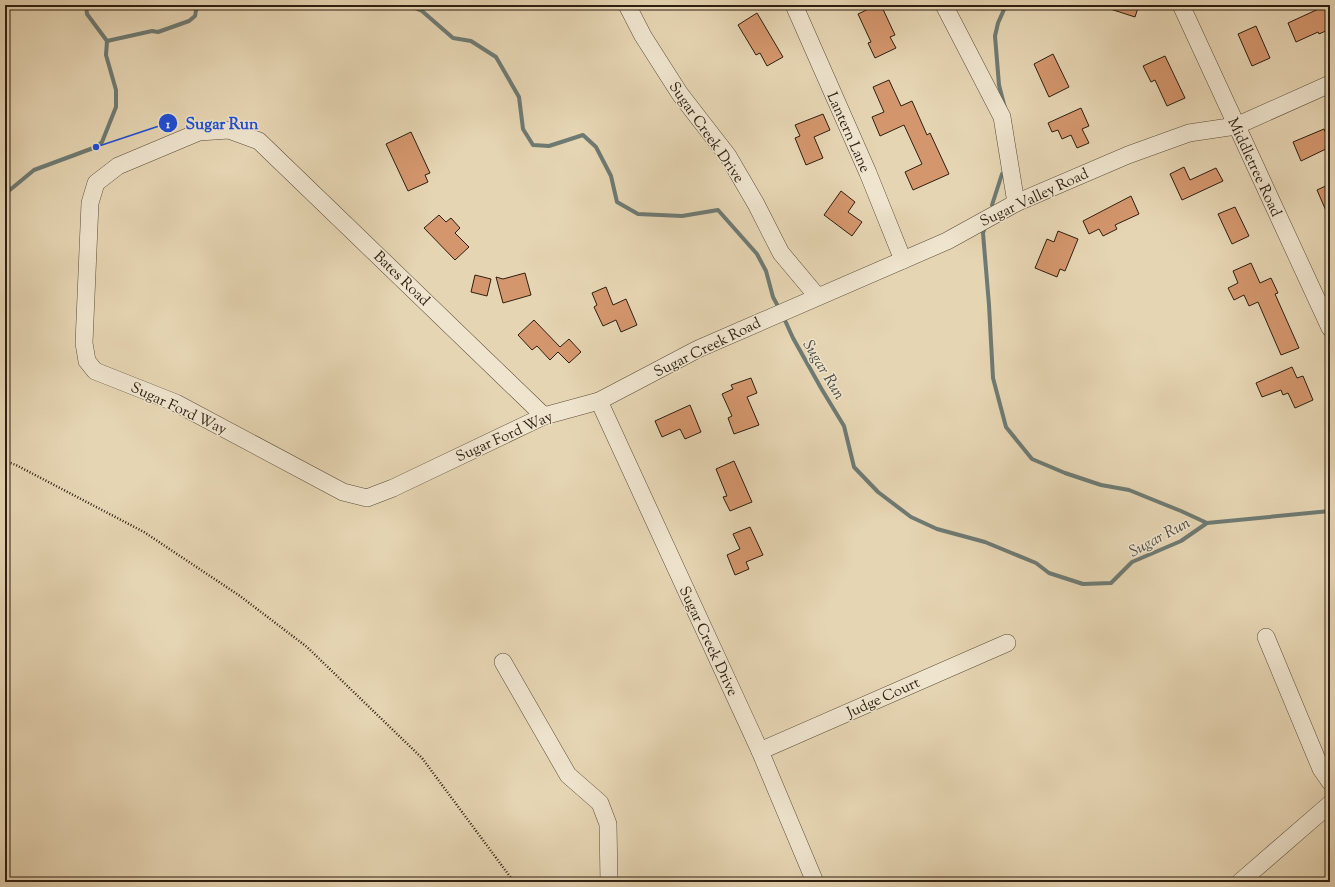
<svg xmlns="http://www.w3.org/2000/svg" width="1335" height="887" font-family="'Sorts Mill Goudy',serif">
<style>
.lines{fill:none;stroke-linecap:round;stroke-linejoin:round}
.stream{stroke:#6e7a73;stroke-width:4}
.building{fill:#d4966d;stroke:#2d1f10}
.minor-casing{stroke:#5b4c39;stroke-width:18}
.path{stroke:#2d1f10;stroke-width:2.5;stroke-dasharray:1 2;stroke-linecap:butt}
.minor{stroke:#efe4ce;stroke-width:17}
.labels{text-anchor:middle;stroke-width:3;stroke-linejoin:round;paint-order:stroke}
.street-label{font-size:15px;fill:#2d1f10;stroke:#efe4ce}
.water-label{font-size:16px;font-style:italic;fill:#4d4c42;stroke:#efe4ce}
.leader{fill:none;stroke:#1d4ed8;stroke-width:1.5}
.callout-dot{fill:#1d4ed8;stroke:#efe4ce;stroke-width:1.5}
.mark-label{font-size:12px;text-anchor:middle;font-weight:bold;fill:#fff}
.callout-label{font-size:16px;text-anchor:middle;font-weight:bold;fill:#1d4ed8;stroke:#efe4ce;stroke-width:3;stroke-linejoin:round;paint-order:stroke}
</style>
<rect width="100%" height="100%" fill="#e6d5b3"/>
<filter id="stains"><feTurbulence type="fractalNoise" baseFrequency=".005" numOctaves="4"/><feColorMatrix values="0 0 0 0 .2 0 0 0 0 .09 0 0 0 0 .02 0 0 0 .5 -.17"/></filter>
<radialGradient id="worn" r=".72"><stop offset=".6" stop-color="#630" stop-opacity="0"/><stop offset="1" stop-color="#630" stop-opacity=".3"/></radialGradient>
<g class="lines">
<g class="stream">
<polyline points="86,5 87,14 107,41"/>
<polyline points="408,5 422,11 453,38 471,41 496,57 519,97 523,129 533,145 549,146 583,135 596,147 611,176 617,202 638,214 682,216 718,210 757,254 766,271 773,297 780,310"/>
<polyline points="107,41 152,31 158,32 189,21 195,16 197,5"/>
<polyline points="1005,108 999,85 995,36 998,23 1006,5"/>
<polyline points="5,194 34,170 96,147 102,142 116,107 116,90 106,55 107,41"/>
<polyline points="992,205 1002,174"/>
<polyline points="984,230 983,233 989,305 993,378 1006,427 1032,459 1065,473 1101,485 1129,490 1181,511 1207,523"/>
<polyline points="783,316 793,338 821,388 844,426 854,467 878,492 911,517 937,529 985,542 1036,563 1049,573 1083,584 1111,583 1132,562 1181,541 1207,523 1330,511"/>
</g>
</g>
<g class="building">
<polygon points="877,5 881,5 895,35 890,37 896,48 875,58 868,43 871,42 858,14"/>
<polygon points="1104,5 1139,5 1135,17 1104,7"/>
<polygon points="1325,6 1330,16 1330,29 1319,34 1318,32 1296,42 1288,23"/>
<polygon points="757,13 783,57 767,66 760,53 756,55 738,25"/>
<polygon points="1256,26 1270,58 1252,66 1238,34"/>
<polygon points="1053,54 1069,87 1049,97 1034,64"/>
<polygon points="1165,56 1185,98 1167,106 1155,80 1151,82 1143,66"/>
<polygon points="889,80 901,106 912,101 927,135 930,133 949,174 913,190 905,172 922,164 904,125 880,136 872,117 884,112 873,87"/>
<polygon points="1081,108 1089,126 1082,129 1089,143 1077,148 1071,135 1062,139 1058,130 1052,132 1048,123"/>
<polygon points="823,114 830,130 814,137 823,158 806,165 795,138 800,136 795,125"/>
<polygon points="1324,129 1330,142 1330,147 1301,161 1293,142"/>
<polygon points="411,132 430,173 425,175 428,182 408,191 386,144"/>
<polygon points="1184,167 1190,180 1216,168 1223,181 1182,200 1170,174"/>
<polygon points="1330,184 1330,220 1317,190"/>
<polygon points="841,191 855,202 848,212 862,222 852,236 824,215"/>
<polygon points="1131,196 1139,214 1115,225 1117,229 1103,236 1099,229 1089,234 1083,221"/>
<polygon points="1235,207 1249,236 1232,244 1218,214"/>
<polygon points="439,215 446,222 451,218 460,228 455,233 469,247 455,260 424,228"/>
<polygon points="1058,231 1078,239 1065,271 1060,269 1057,277 1035,268 1047,239 1054,242"/>
<polygon points="1251,263 1260,283 1271,278 1278,293 1275,294 1299,348 1281,355 1258,302 1249,306 1244,295 1234,300 1228,288 1238,283 1233,271"/>
<polygon points="525,273 531,295 503,303 496,277 503,279"/>
<polygon points="475,275 491,279 487,296 471,292"/>
<polygon points="606,287 613,305 626,299 637,325 621,332 616,320 603,326 594,307 597,305 592,293"/>
<polygon points="534,320 560,347 569,339 581,352 569,363 558,352 550,360 537,346 532,350 518,335"/>
<polygon points="1292,367 1297,378 1303,376 1313,400 1295,408 1288,393 1283,395 1281,390 1262,397 1256,383"/>
<polygon points="751,378 757,393 747,397 759,425 734,434 728,418 732,416 722,394 733,389 731,385"/>
<polygon points="690,405 701,432 685,439 680,429 662,437 655,421"/>
<polygon points="734,461 752,502 730,511 723,497 727,496 716,469"/>
<polygon points="750,527 763,555 746,562 749,569 735,575 727,555 740,549 733,534"/>
</g>
<g class="lines">
<defs>
<g id="minor">
<polyline points="627,5 643,36 680,94 728,156 756,204 781,253 817,296"/>
<polyline points="794,5 868,173 903,260"/>
<polyline points="944,5 1002,117 1016,203"/>
<polyline points="1181,5 1330,328"/>
<polyline points="599,401 760,751 815,882"/>
<polyline points="544,416 259,141 229,130 199,132 118,166 96,183 90,203 84,343 87,361 95,371 176,403 343,492 367,498 393,488 544,416 599,401 698,349 947,241 1016,203 1128,155 1189,133 1236,126 1330,84"/>
<polyline points="1266,637 1321,769 1330,782"/>
<polyline points="503,662 568,775 600,803 608,824 609,882"/>
<polyline points="760,751 1007,643"/>
<polyline points="1240,882 1330,804"/>
</g>
</defs>
<use href="#minor" class="minor-casing"/>
<polyline class="path" points="5,461 16,465 144,532 240,596 307,647 422,758 514,882"/>
<use href="#minor" class="minor"/>
</g>
<g class="labels">
<g class="street-label">
<text transform="translate(707 132) rotate(55)" y="5">Sugar Creek Drive</text>
<text transform="translate(849 132) rotate(66)" y="5">Lantern Lane</text>
<text transform="translate(1255 167) rotate(65)" y="5">Middletree Road</text>
<text transform="translate(1034 197) rotate(-25)" y="5">Sugar Valley Road</text>
<text transform="translate(402 278) rotate(44)" y="5">Bates Road</text>
<text transform="translate(707 347) rotate(-26)" y="5">Sugar Creek Road</text>
<text transform="translate(179 408) rotate(25)" y="5">Sugar Ford Way</text>
<text transform="translate(504 436) rotate(-24)" y="5">Sugar Ford Way</text>
<text transform="translate(709 641) rotate(65)" y="5">Sugar Creek Drive</text>
<text transform="translate(883 697) rotate(-24)" y="5">Judge Court</text>
</g>
<g class="water-label">
<text transform="translate(825 369) rotate(59)" y="6">Sugar Run</text>
<text transform="translate(1159 536) rotate(-28)" y="6">Sugar Run</text>
</g>
</g>
<path class="leader" d="M96 147L168 123"/>
<g class="callout-dot">
<circle cx="96" cy="147" r="4"/>
<circle cx="168" cy="123" r="10"/>
</g>
<g class="mark-label">
<text x="168" y="128">1</text>
</g>
<g class="callout-label">
<text x="222" y="129">Sugar Run</text>
</g>
<rect width="1335" height="887" fill="none" stroke="#e6d5b3" stroke-width="20"/>
<rect x="6" y="6" width="1323" height="875" fill="none" stroke="#2d1f10" stroke-width="2"/>
<rect x="10" y="10" width="1315" height="867" fill="none" stroke="#2d1f10"/>
<rect width="100%" height="100%" filter="url(#stains)"/>
<rect width="100%" height="100%" fill="url(#worn)"/>
</svg>
